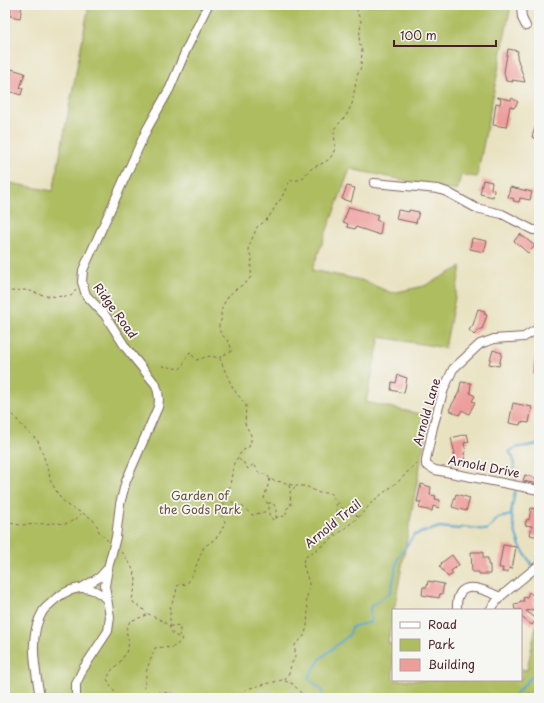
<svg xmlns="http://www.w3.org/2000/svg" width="544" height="703" font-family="'Playpen Sans',sans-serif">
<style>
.green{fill:#aebd60;stroke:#7c6e46}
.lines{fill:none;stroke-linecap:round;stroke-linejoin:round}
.stream{stroke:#54a3ce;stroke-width:2}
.building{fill:#ed9e9b}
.minor-casing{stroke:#826360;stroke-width:10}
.path{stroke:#826360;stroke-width:1;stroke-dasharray:3 3;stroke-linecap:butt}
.minor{stroke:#fff;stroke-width:8}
.labels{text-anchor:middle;stroke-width:3.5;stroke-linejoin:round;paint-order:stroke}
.street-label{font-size:12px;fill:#4a1f2b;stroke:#f6f6f2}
.park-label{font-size:12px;fill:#684e3b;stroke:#f6f6f2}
</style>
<rect width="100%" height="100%" fill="#f6f6f2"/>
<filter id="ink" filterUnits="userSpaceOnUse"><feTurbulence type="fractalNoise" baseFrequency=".025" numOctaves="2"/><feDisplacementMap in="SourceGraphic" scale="8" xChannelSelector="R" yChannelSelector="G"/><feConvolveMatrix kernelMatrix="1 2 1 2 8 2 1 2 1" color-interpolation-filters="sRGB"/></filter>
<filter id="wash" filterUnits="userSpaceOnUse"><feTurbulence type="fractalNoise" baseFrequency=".012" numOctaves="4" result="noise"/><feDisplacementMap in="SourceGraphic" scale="16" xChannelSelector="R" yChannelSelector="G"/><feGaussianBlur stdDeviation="0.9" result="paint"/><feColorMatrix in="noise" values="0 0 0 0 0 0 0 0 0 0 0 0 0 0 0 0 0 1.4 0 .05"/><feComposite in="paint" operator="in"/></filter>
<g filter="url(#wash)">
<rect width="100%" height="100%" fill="#e9e2c1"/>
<polygon class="green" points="89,5 511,5 477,177 461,175 457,191 350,169 312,270 361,280 392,293 424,286 461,267 445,348 380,337 366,402 429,416 394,610 393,610 388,643 393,645 393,680 521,680 521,669 527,670 539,611 539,698 5,698 5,182 53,191"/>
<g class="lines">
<g class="stream">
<polyline points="516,480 513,457 509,452 515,448 539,444"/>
<polyline points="515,491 511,512 515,531 520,546 532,565"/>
<polyline points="321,698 323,691 308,678 321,658 349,635 352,627 371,622 370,607 391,592 398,558 414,535 440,527 458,529 464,527 487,530 498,518 512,515"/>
<polyline points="512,698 534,674 539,670"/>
</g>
</g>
<g id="blocks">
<g class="building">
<polygon points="11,5 22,5 20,18 10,16"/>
<polygon points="508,49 518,51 517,57 525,82 512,80 513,82 506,81 504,72"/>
<polygon points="8,68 25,73 20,88 23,88 21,95 5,90 5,77"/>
<polygon points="497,97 511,100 512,98 518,102 514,108 510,106 506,127 493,125 496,103 500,104 501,100"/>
<polygon points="538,118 539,118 539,134 537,139 532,137"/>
<polygon points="483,180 492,182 491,189 494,190 493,197 480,194"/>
<polygon points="347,186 355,188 351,202 342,199"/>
<polygon points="510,187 532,192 530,200 520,198 519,202 513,201 514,199 508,197"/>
<polygon points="349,207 378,215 376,220 382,222 380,235 356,227 355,229 347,227 348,224 343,222"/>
<polygon points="398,210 409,212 409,210 419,212 416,223 396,219"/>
<polygon points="520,234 535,246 528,253 514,241"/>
<polygon points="472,238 487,241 484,252 470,249"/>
<polygon points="478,309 485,311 484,314 487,315 482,329 480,329 474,335 469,330 473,325"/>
<polygon points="493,350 502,353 499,366 489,364"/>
<polygon points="535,353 539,354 539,376 533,375"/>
<polygon points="398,375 407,378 404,393 391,390 392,382 396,383"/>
<polygon points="461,382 471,383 470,393 475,396 472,401 475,402 469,414 462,410 459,415 449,410 459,392"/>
<polygon points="513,403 532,407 529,423 521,422 520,425 509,423"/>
<polygon points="467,434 469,442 464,443 466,452 464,453 467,463 456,466 453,455 455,454 451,438"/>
<polygon points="525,475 539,479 539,484 523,481"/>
<polygon points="421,484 431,487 430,495 436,496 435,499 440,500 439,508 433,506 432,511 419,508 421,502 417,502"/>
<polygon points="456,494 470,498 466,511 452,507"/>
<polygon points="531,508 539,509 539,537 530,535 532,526 525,525 527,519 529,520"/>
<polygon points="503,545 516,547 512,569 509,568 508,572 502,572 503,568 499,568"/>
<polygon points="471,552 483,552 483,558 488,558 488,565 490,565 490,574 479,574 479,572 472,572"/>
<polygon points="452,555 459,565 451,571 453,574 448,577 439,566 442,564 441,563"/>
<polygon points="428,581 444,584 442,594 440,594 439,598 422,595 423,587 427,587"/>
<polygon points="529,592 533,595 535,609 526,611 537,619 532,625 521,617 521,610 515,610 514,604 520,603 520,601 524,601 523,598 527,597"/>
</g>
</g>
</g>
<g filter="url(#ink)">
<use href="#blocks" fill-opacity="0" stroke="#826360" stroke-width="1"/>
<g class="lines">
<defs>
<g id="minor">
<polyline points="521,5 522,18 526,26"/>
<polyline points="374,183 438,189 447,192 476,208 502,214 533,230 539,230"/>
<polyline points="539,328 524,337 494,339 480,344 453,369 444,389 433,427 426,460 426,465 435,470 539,490"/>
<polyline points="83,587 100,577 108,568"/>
<path d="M457,610C455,577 482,588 500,597"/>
<polyline points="490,610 500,597 539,565"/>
<path d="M40,698C36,670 27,637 43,611C45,608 49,605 51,603C58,596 66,591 75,589C88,586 98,590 107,600"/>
<path d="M76,698V684L83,669L108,631L110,617L105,586L108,568L116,537L120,504L126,481L158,407C160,399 159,393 156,385L126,348L105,315L86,295L82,282L83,270L147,129L170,88L186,50L208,5"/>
</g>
</defs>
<use href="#minor" class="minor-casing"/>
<g class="path">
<path d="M5,291C14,292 17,290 24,290C33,291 40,295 49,296C56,297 63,296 71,296L76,290"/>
<path d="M162,366L180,369C185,363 185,358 190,352L196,360L210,356L220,358L223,355L231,352C232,336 218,339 219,325C219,323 221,322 221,320C222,318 221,316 221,313C222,305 228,295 235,290C239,286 247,284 250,278C253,272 249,266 252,260L248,249L257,227L264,222L269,217L278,202L281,199L290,180H298L304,177C313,161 328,168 334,151C336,145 334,136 334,129L346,116L352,104L357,76L361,67L362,51L359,42L361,21L357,12L358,5"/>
<polyline points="5,405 23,427 38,441 49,472 50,480 59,496 68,506 88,516 93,520 98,527 99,532 108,541"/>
<polyline points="238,459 243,462 248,469 254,464 259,473 267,475 270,479 275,481 283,482 295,486 306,486 319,493 330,493 345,511 355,514 358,517"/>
<polyline points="270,479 264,498 269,506 269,515 273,520 278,517 286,516 286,509 291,506 290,492 296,486"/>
<polyline points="289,485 290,491"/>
<polyline points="226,500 231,501 237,506 242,506 252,515 268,511"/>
<polyline points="268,503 273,503 276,508 276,518"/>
<polyline points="5,522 20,525 57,523 65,524 75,520 81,514"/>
<path d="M335,536C332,525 338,513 336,502"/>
<path d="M121,552C127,558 136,572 136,581C136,587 133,594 132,600L134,603L147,612"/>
<path d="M170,627V608L176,594L177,586L179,585L187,584C195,572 198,559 204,547C216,538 219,538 225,522L222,516V509L229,491L234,463L242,451L249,447L251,441V435L245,424L246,405C243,400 238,396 235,391C228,380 225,370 220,359"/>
<polyline points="170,627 174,625 179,626 180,630 179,636"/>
<polyline points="285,680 289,673 291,665 295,657 295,645 304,636 307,627 308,608 306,600 309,590 309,583 303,564 304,558 332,539 362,514 372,502 400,480 416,463"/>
<path d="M115,698V693L107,679L111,671L120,662L126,653L129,643L126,630L130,621L145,616L147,613C153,617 166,621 169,627C171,629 171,632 174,635L182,639C172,653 167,645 155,648L147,669L144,689L147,692L168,693L186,696L208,693L223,694L234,697L240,696L246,689L282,680L293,684L302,694L318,698"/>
</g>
<use href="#minor" class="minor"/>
</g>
</g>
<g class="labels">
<g class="street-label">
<text transform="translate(115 311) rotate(54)" y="4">Ridge Road</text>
<text transform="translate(427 412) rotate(-74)" y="4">Arnold Lane</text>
<text transform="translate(484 467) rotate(11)" y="4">Arnold Drive</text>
<text transform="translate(333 524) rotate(-39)" y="4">Arnold Trail</text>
</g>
<g class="park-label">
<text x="200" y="500">Garden of<tspan x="200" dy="14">the Gods Park</tspan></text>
</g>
</g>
<rect width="544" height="703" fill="none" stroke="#f6f6f2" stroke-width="20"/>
<rect x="392" y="609" width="130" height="72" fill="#f6f6f2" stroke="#b1a0a2"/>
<rect x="400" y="622" width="20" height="6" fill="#ffffff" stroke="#b1a0a2"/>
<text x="428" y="629" font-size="12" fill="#4a1f2b">Road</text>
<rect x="400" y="639" width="20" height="12" fill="#aebd60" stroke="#b1a0a2"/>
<text x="428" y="649" font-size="12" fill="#4a1f2b">Park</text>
<rect x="400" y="659" width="20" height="12" fill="#ed9e9b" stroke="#b1a0a2"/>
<text x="428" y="669" font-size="12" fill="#4a1f2b">Building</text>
<path d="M394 40v6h102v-6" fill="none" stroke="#4a1f2b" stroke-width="2"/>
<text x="400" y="40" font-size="12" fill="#4a1f2b" stroke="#f6f6f2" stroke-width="3" paint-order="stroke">100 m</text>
</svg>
